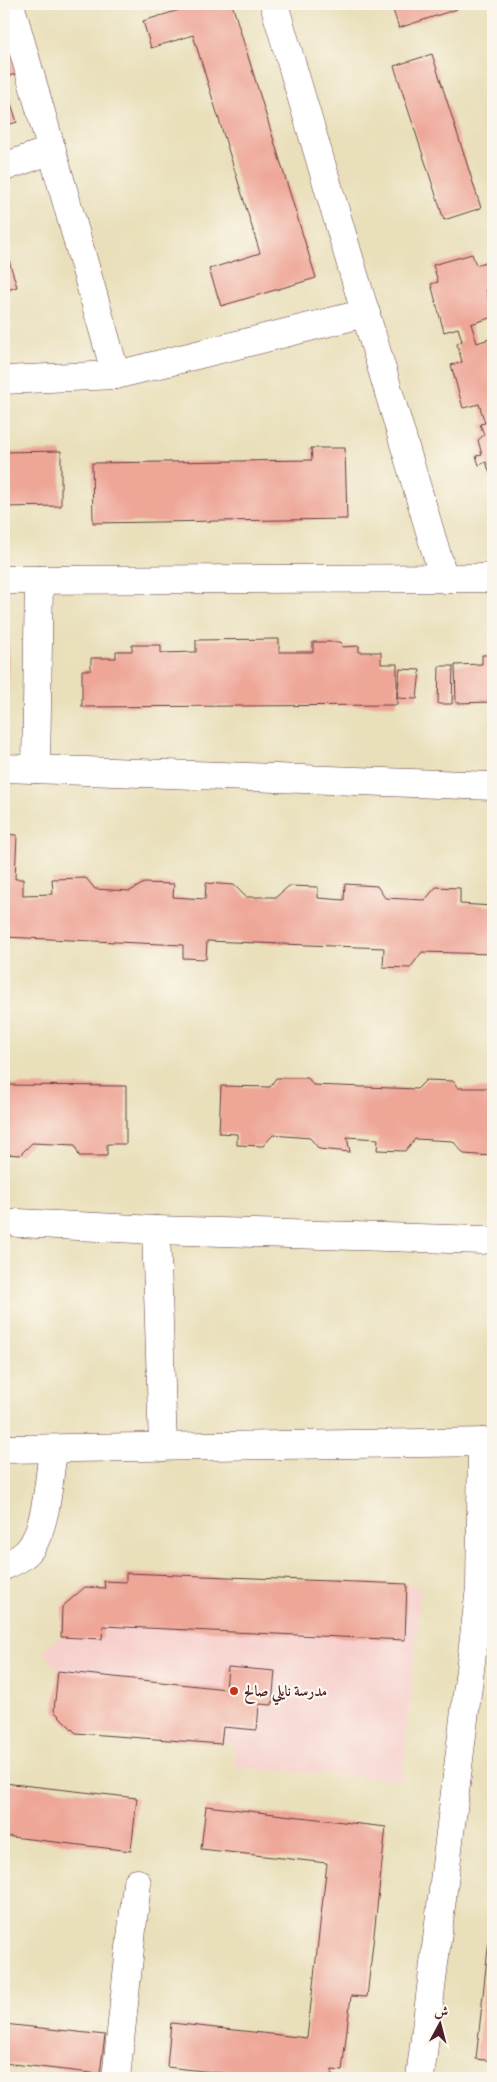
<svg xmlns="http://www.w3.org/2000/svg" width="497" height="2082" font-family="'IM FELL English',Amiri,serif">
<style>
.built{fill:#f7d0cd}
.building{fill:#eea697}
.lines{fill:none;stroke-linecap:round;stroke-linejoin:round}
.minor-casing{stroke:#623c40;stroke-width:29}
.minor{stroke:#fff;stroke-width:28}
.poi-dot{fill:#c8321e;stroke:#fbf7ec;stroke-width:2}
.labels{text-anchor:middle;stroke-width:4.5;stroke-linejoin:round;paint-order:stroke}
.poi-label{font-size:15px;font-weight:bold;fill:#4a1f2b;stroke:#fbf7ec;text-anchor:start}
</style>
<rect width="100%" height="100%" fill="#fbf7ec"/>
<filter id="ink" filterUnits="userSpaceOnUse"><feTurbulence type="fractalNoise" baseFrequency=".02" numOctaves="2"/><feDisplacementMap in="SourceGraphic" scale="10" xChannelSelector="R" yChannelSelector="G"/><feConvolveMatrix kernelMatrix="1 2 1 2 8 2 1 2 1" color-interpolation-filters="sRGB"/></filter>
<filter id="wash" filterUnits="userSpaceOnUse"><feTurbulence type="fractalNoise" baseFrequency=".0096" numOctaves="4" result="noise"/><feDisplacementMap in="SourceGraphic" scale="20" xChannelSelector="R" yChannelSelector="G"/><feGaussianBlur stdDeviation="1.12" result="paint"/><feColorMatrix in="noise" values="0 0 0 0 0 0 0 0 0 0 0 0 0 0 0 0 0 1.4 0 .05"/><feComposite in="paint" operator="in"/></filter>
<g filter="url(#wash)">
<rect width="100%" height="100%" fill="#e9dfba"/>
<polygon class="built" points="126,1573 407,1584 421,1588 402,1780 235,1767 234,1744 76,1733 54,1714 58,1671 43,1651 61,1637 62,1607 85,1587 105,1588 104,1581 126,1582"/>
<g id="blocks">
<g class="building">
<polygon points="199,4 232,4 316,278 221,306 209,269 260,253 193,35 151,48 143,21"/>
<polygon points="391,4 455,4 457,9 399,28"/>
<polygon points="4,13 24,72 4,77"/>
<polygon points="432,54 481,208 444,220 394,66"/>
<polygon points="4,82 17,122 4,126"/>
<polygon points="4,244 17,287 4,291"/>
<polygon points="472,254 476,265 486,262 493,287 486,289 493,317 471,324 477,343 492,338 493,342 492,479 486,462 479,465 476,456 482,455 478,440 484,435 480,424 485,423 479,404 463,408 451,365 462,362 457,344 462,341 458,328 444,332 431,284 438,282 433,265"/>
<polygon points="311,448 345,448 347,519 93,523 92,463 312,460"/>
<polygon points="61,451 61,506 4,507 4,452"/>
<polygon points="279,639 279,652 313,652 313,642 341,642 342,647 359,646 359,652 381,652 381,664 397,664 397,705 82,707 82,670 91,670 91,658 116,658 116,651 132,651 132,645 161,645 161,653 196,652 196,640"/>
<polygon points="4,645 9,645 7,700 4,700"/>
<polygon points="482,655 493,655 493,702 456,703 455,665 482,664"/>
<polygon points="439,666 453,666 452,704 438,704"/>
<polygon points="400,669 420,670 417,699 397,698"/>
<polygon points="4,834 17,835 15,879 23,879 23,895 53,894 52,879 86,878 95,889 130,891 144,883 174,884 173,897 205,899 206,883 234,885 246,897 276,897 289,886 318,887 318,898 344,900 345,884 377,886 385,898 425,900 436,887 460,888 460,904 493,906 493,954 422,952 410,968 383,967 384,948 207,941 206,959 183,958 183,945 4,937"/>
<polygon points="276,1078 308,1078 313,1085 417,1089 426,1080 453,1081 458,1088 493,1088 492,1156 464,1154 453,1141 415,1139 405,1151 377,1150 378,1139 347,1137 350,1152 319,1149 310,1138 273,1135 263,1146 237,1145 237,1134 219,1133 221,1086 270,1087"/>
<polygon points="4,1085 126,1086 126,1144 107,1144 107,1156 79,1156 75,1145 32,1143 20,1155 4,1154"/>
<polygon points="126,1573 407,1584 405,1640 103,1626 102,1639 61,1637 62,1607 85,1587 105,1588 104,1581 126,1582"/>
<polygon points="228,1667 275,1671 272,1705 259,1704 257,1730 223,1727 221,1744 76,1733 54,1711 58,1671 226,1689"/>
<polygon points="4,1783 137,1798 131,1851 4,1836"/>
<polygon points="206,1806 386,1827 367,1997 351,1996 342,2071 332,2070 331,2078 266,2078 167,2067 171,2023 307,2038 327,1863 201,1849"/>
<polygon points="492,1912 493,1912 493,2061 476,2059"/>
<polygon points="4,2024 105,2035 100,2074 4,2063"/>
<polygon points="471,2075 486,2077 486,2078 471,2078"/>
</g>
</g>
</g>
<g filter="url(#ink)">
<use href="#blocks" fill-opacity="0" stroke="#623c40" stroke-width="1"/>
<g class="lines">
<defs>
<g id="minor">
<polyline points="10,4 116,375"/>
<polyline points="274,4 444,579"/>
<polyline points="4,167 52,150"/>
<polyline points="4,380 116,375 366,313"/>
<polyline points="4,580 493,578"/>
<polyline points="4,768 493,786"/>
<polyline points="36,769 39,580"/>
<polyline points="18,1223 156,1230 483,1240"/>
<polyline points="156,1230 163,1447"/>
<polyline points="4,1449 493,1442"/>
<path d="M4,1566C15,1561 26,1556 32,1546C47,1522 49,1478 53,1450"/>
<polyline points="116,2078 137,1883"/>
<polyline points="420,2078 480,1588 482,1442"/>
</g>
</defs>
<use href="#minor" class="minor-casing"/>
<use href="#minor" class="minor"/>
</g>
</g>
<circle class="poi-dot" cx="234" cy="1691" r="5"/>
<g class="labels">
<g class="poi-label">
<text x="244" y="1696">مدرسة نايلي صالح</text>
</g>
</g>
<rect width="497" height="2082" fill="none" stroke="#fbf7ec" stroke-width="20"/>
<g transform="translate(440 2024) rotate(7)" stroke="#fbf7ec" stroke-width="4" paint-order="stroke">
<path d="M0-4L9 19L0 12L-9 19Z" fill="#4a1f2b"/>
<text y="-8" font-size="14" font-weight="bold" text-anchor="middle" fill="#4a1f2b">ش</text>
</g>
</svg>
